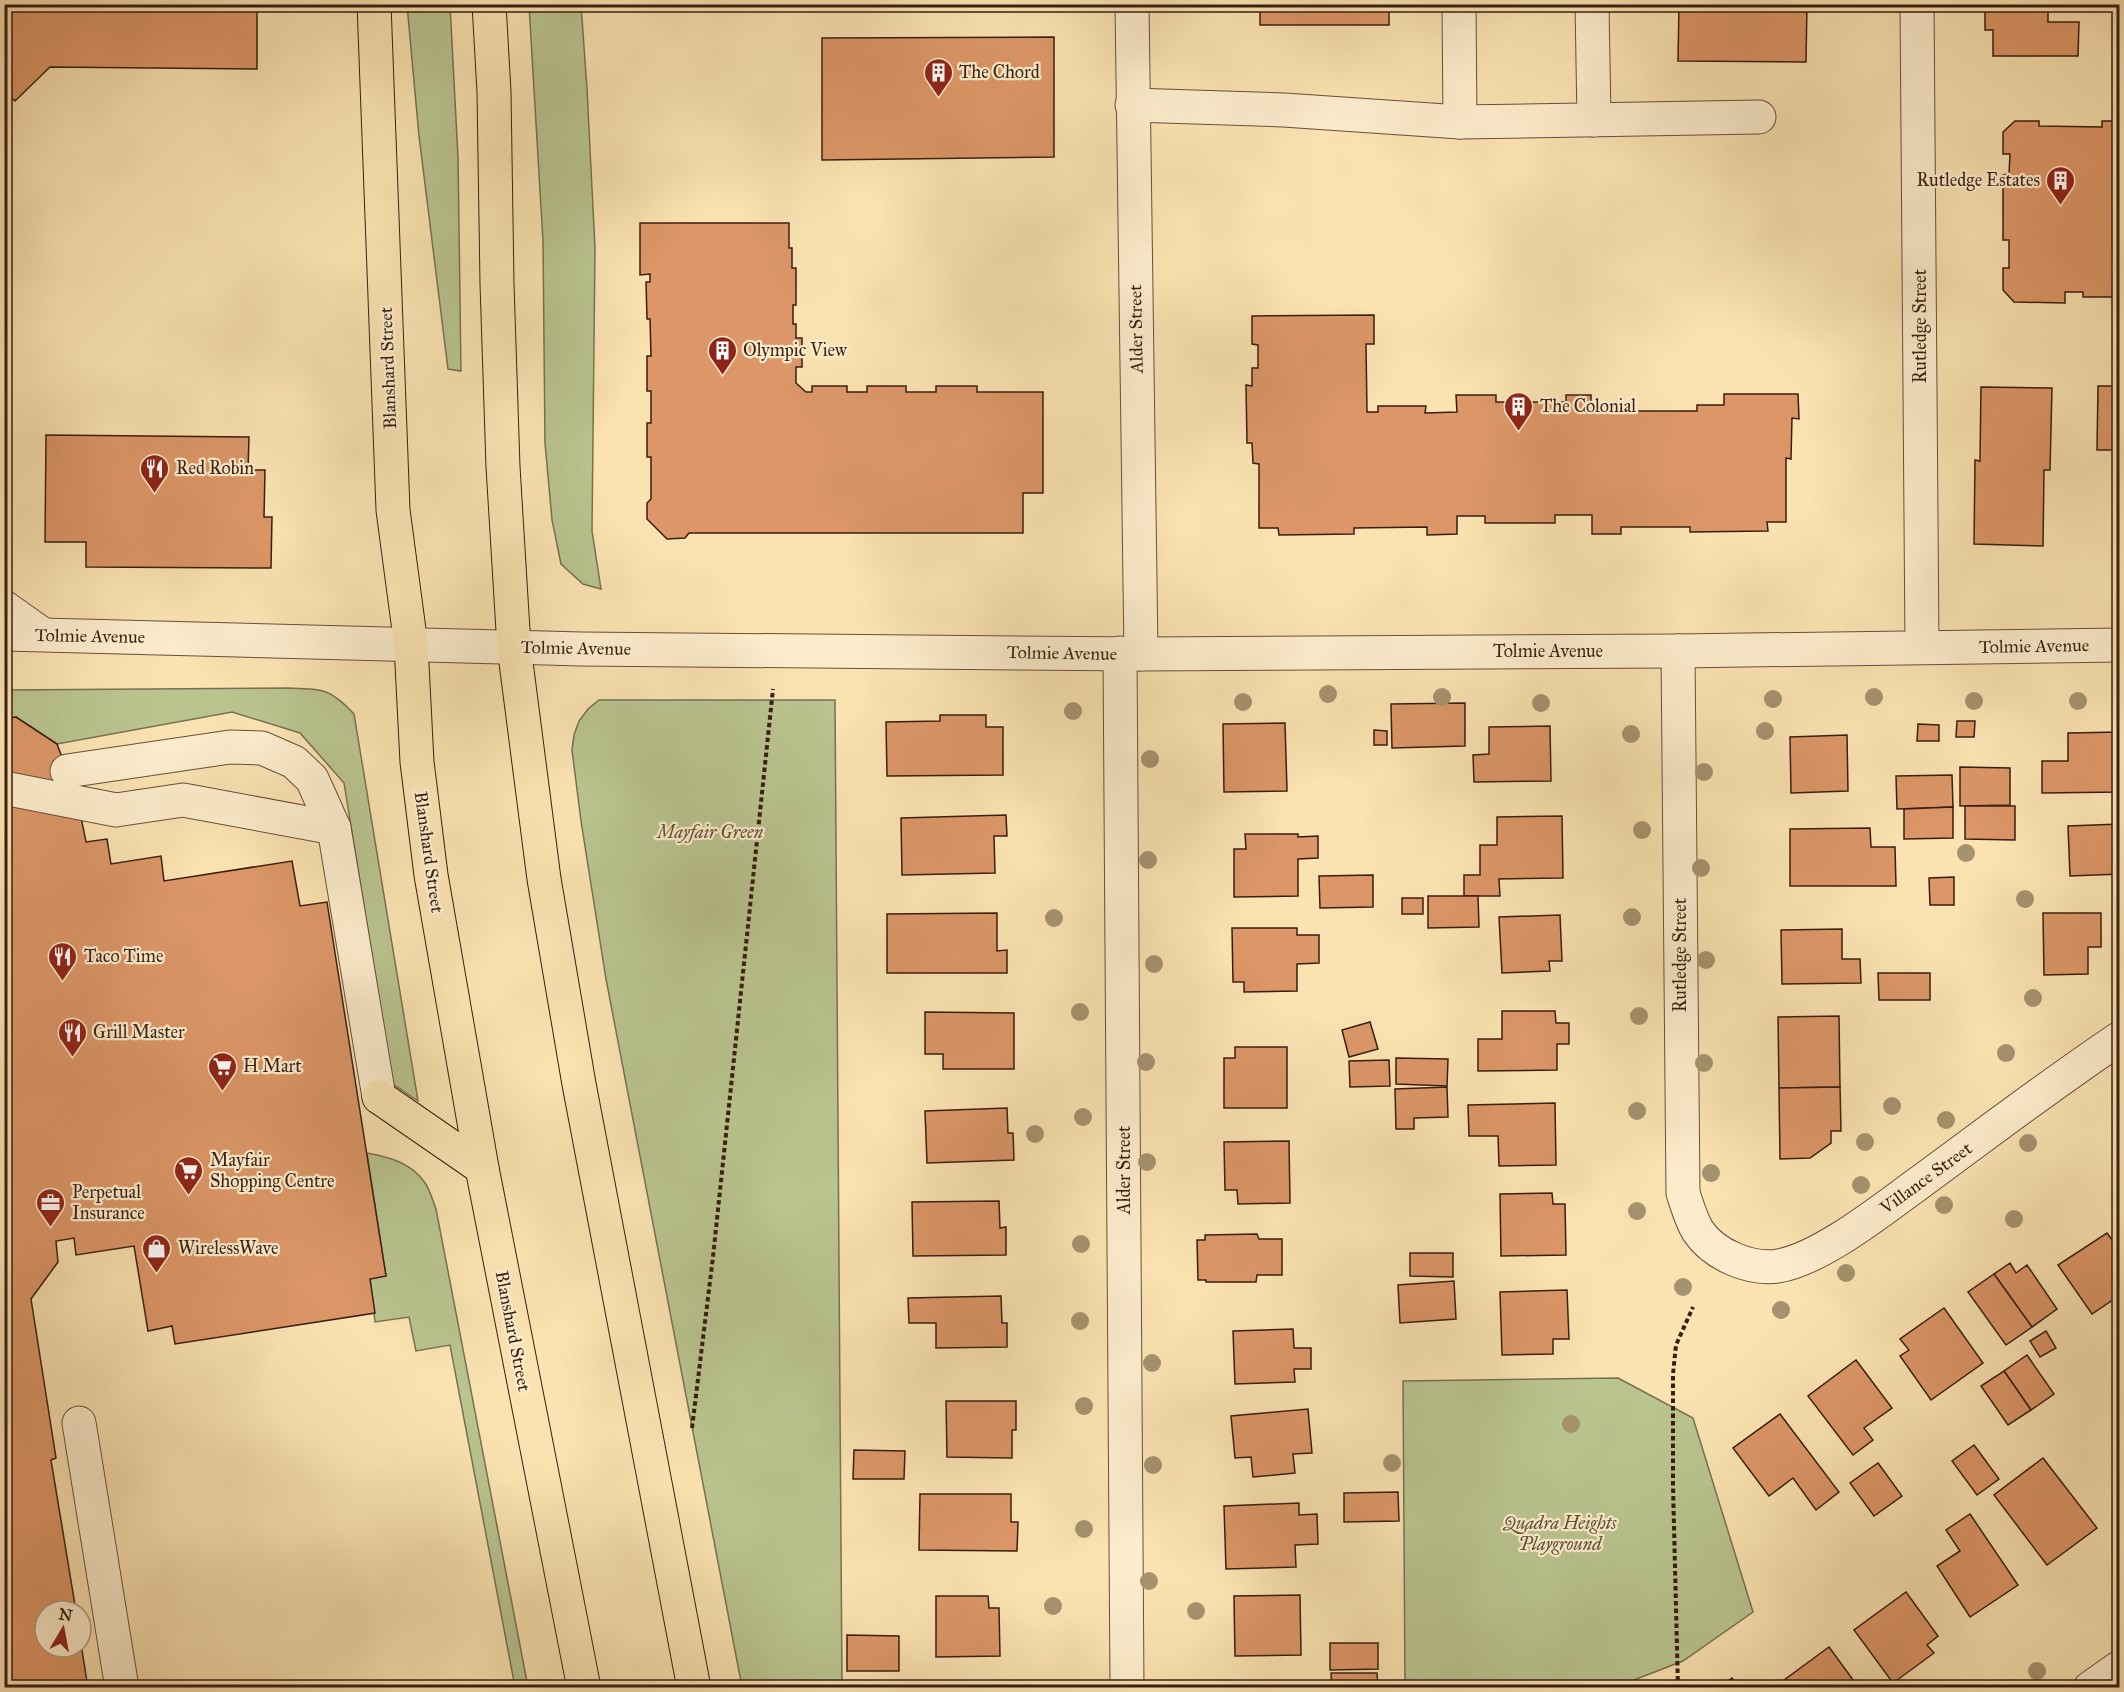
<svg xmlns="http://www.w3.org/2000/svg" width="2124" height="1692" font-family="'IM FELL Great Primer',serif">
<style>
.green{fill:#b9c48f;stroke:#787150;stroke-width:1.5}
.building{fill:#dc9667;stroke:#381e12;stroke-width:1.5}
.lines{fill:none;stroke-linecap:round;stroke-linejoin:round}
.minor-casing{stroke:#684f3a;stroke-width:35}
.major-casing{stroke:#381e12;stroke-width:35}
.highway-casing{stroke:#381e12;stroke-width:35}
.path{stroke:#381e12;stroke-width:4;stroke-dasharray:4.5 3;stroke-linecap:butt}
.minor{stroke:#fceccc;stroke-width:33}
.major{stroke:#fae2b1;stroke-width:33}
.highway{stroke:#fae2b1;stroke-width:33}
.tree{fill:#a5926e}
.labels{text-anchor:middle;stroke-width:4.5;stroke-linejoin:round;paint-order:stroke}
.poi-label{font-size:18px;fill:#381e12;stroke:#fceccc;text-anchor:start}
.street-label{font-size:18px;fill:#381e12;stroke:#fceccc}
.park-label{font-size:18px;font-style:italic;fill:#5f5038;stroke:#fceccc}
</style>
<rect width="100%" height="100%" fill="#fae2b1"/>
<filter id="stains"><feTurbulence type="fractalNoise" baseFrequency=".00333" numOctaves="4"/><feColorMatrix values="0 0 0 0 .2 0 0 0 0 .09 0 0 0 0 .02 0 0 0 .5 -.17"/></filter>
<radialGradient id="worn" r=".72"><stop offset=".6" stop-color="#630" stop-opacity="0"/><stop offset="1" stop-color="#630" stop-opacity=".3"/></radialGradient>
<g class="green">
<polygon points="407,5 450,5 458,157 461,371 448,369 419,136"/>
<polygon points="529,5 581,5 587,89 595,248 592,531 601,589 583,584 561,564 552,520 545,443 543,241"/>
<path d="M288,688C322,689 330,688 354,714L418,1101L393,1084L344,783L300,733L232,712L57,744L16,717L5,719V690Z"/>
<polygon points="599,700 835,700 842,1687 742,1687 606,979 581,821 572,750 574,735 579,721 588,709"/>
<path d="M367,1153C389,1157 412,1163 425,1183C430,1190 433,1201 436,1209L528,1687H515L450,1345L416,1351L409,1317L375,1322L370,1279L386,1276Z"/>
<polygon points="1618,1378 1693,1418 1753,1612 1683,1661 1616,1687 1405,1687 1403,1381"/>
</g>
<g class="building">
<polygon points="4,4 257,4 257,69 50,67 15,101 4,90"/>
<rect x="1260" y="4" width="129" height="21"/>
<polygon points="1679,4 1807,4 1806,62 1678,61"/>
<polygon points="1993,4 2048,4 2048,22 2079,22 2078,56 1993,56 1993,30 1985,30 1985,6"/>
<polygon points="1054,37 1054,157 822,160 822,38"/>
<polygon points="2015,121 2039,121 2039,126 2102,127 2102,121 2120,121 2120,234 2115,234 2115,244 2120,245 2120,297 2083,297 2083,292 2065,292 2065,303 2014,302 2003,290 2003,268 2009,268 2009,240 2003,240 2003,175 2009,174 2010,154 2003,154 2003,132"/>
<polygon points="640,223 789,223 789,248 792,248 792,268 796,268 796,305 793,305 793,324 796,324 796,338 802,338 802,367 796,367 796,383 806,392 812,392 812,386 847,386 847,392 867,392 867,386 906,386 906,392 936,392 936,386 977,386 977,392 1043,392 1043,493 1023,493 1023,533 689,533 685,538 667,539 647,519 647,503 651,499 651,457 647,457 647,423 651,423 651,391 647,391 647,356 651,356 650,319 647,319 646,282 650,282 650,274 640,275"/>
<polygon points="1374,315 1374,344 1366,344 1367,412 1378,412 1378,406 1426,406 1425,413 1457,412 1456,395 1496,395 1496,402 1566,402 1566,395 1591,395 1591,405 1617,405 1617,411 1697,411 1697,405 1724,405 1724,394 1798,394 1799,419 1792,418 1791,459 1786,458 1786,522 1767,522 1768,531 1690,532 1690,527 1621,527 1621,534 1592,534 1592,515 1555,515 1555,523 1485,523 1485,516 1457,516 1457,534 1427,535 1427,527 1354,528 1354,534 1279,535 1278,528 1259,528 1259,464 1253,463 1252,443 1247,443 1246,385 1252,386 1252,368 1258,368 1258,345 1252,344 1252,316"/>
<polygon points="2098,386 2120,386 2120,450 2097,450"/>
<polygon points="1981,387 2052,388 2050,470 2044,470 2043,546 1974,544 1975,460 1980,461"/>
<polygon points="46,435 249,437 248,470 265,470 264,517 272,517 271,568 86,567 86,542 45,542"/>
<polygon points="2119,491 2120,491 2120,557 2118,557 2118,533 2113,533 2114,495 2118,496"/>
<polygon points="1465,703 1465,746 1392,748 1391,704"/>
<polygon points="940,715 986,715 986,727 1003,727 1003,775 887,776 886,722 940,721"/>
<polygon points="16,717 57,744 77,797 86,842 107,839 111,864 161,856 164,881 292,861 300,906 327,902 386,1276 370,1279 375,1313 175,1344 172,1326 148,1331 134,1246 76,1255 74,1238 56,1241 58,1262 31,1299 56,1458 51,1460 76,1611 45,1611 45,1647 81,1647 81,1644 88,1688 4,1688 4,719"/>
<polygon points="1957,721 1975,721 1974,737 1956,737"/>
<polygon points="1285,723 1287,791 1224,792 1223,724"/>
<polygon points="1918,724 1939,725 1939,741 1917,741"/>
<polygon points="1550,726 1551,781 1474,782 1473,755 1489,754 1489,727"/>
<polygon points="1374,730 1387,731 1387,745 1374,745"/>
<polygon points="2120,732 2120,792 2042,793 2042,761 2068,761 2068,733"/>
<polygon points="1847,735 1848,791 1791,793 1790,737"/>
<polygon points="1960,767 2010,768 2010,805 1960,806"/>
<polygon points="1952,775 1953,807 1897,809 1896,776"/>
<polygon points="1965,806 2015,806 2015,840 1965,839"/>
<polygon points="1953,807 1953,838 1904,839 1904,809"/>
<polygon points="1006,815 1007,836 994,836 995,873 902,875 901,818"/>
<polygon points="1562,816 1563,878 1499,879 1500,896 1464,896 1464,875 1480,875 1480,845 1497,845 1497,817"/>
<polygon points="2120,824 2120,874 2070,876 2068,826"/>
<polygon points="1870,828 1871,847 1895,847 1896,886 1790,886 1790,829"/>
<polygon points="1245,834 1298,834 1298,837 1318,836 1318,858 1298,859 1298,896 1234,897 1234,849 1246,849"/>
<polygon points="1373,875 1373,907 1320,908 1319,876"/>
<polygon points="1954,877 1954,905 1930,905 1929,878"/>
<polygon points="1428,896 1478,896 1479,927 1428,928"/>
<rect x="1402" y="898" width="21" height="16"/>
<polygon points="997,913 997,951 1007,950 1007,973 887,973 887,914"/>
<polygon points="2043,913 2101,913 2101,947 2088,947 2088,974 2044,975"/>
<polygon points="1560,915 1562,961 1549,961 1550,971 1502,973 1499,917"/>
<polygon points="1232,928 1297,928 1297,935 1319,935 1319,963 1297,964 1297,991 1244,992 1244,982 1233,982"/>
<polygon points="1842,929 1842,959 1860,959 1861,983 1782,984 1781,930"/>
<polygon points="1878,973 1930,973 1930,1000 1879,1000"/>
<polygon points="1502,1011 1555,1011 1556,1023 1569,1023 1569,1044 1557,1044 1557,1070 1478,1071 1478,1039 1502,1039"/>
<polygon points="925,1012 1014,1013 1014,1069 943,1069 943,1054 925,1054"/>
<polygon points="1839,1016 1840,1087 1779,1088 1778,1017"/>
<polygon points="1370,1022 1378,1049 1349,1057 1342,1030"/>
<polygon points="1235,1047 1287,1047 1287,1108 1224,1108 1224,1058 1235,1058"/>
<polygon points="1396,1058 1448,1059 1447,1086 1396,1084"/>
<polygon points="1389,1060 1390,1086 1350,1087 1349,1061"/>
<polygon points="1447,1087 1448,1117 1414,1118 1414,1129 1396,1129 1395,1089"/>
<polygon points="1840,1087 1841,1131 1831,1131 1831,1143 1810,1158 1780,1159 1779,1088"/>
<polygon points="1555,1103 1556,1165 1499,1166 1498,1136 1469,1136 1468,1105"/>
<polygon points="1007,1108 1008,1133 1013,1133 1014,1160 927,1163 925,1111"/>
<polygon points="1289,1141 1290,1203 1238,1204 1237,1190 1225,1190 1224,1142"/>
<polygon points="1552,1193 1553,1204 1565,1204 1566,1255 1501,1256 1500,1194"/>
<polygon points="999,1201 1000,1228 1006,1227 1006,1255 913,1256 912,1202"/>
<polygon points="2107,1233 2120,1251 2120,1295 2092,1314 2058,1265"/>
<polygon points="1257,1234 1259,1239 1282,1239 1282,1275 1257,1275 1256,1282 1206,1282 1206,1280 1198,1280 1197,1240 1205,1240 1205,1235"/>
<polygon points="1410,1253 1453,1253 1453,1277 1410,1276"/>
<polygon points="2010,1263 2016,1273 2027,1265 2057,1309 2032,1327 1994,1274"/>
<polygon points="1994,1274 2032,1327 2006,1345 1968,1292"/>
<polygon points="1454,1281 1456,1319 1400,1323 1398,1285"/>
<polygon points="1567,1290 1569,1339 1553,1339 1553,1354 1502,1355 1500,1292"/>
<polygon points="1001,1296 1002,1323 1007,1323 1007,1347 936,1348 936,1323 909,1323 908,1298"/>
<polygon points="1944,1308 1983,1363 1931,1400 1900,1356 1909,1350 1900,1339"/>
<polygon points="1293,1329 1294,1348 1311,1348 1311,1369 1294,1369 1295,1382 1235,1384 1233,1331"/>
<polygon points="2046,1331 2056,1348 2040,1357 2030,1341"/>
<polygon points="2027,1355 2054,1394 2031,1410 2004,1371"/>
<polygon points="1856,1360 1892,1408 1864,1428 1873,1440 1853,1455 1808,1396"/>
<polygon points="2004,1371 2031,1410 2008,1425 1981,1386"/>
<polygon points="946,1401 1016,1401 1016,1430 1012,1430 1012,1458 947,1457"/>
<polygon points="1308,1409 1312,1453 1293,1454 1295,1473 1253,1477 1251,1457 1235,1458 1231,1416"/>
<polygon points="1780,1414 1839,1492 1816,1510 1793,1478 1769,1496 1733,1448"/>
<polygon points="1974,1445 1999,1479 1977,1495 1952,1461"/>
<polygon points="854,1450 905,1451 904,1479 853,1479"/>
<polygon points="2043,1458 2097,1528 2047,1565 1994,1495"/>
<polygon points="1878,1463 1902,1496 1874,1516 1850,1483"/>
<polygon points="1398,1492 1399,1521 1344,1522 1344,1493"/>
<polygon points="920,1494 1011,1494 1011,1522 1018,1522 1017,1551 919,1550"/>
<polygon points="1299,1503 1299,1515 1317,1514 1318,1544 1295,1545 1296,1567 1226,1569 1224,1506"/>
<polygon points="1970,1514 2018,1585 1970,1617 1937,1566 1960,1551 1946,1530"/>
<polygon points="1906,1592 1938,1636 1927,1645 1934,1653 1893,1683 1854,1630"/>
<polygon points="1300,1595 1301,1655 1235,1656 1234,1596"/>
<polygon points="936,1596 988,1596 989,1608 999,1608 1000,1656 936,1657"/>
<polygon points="847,1635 899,1636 899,1671 847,1671"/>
<polygon points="1330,1643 1378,1643 1378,1669 1330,1670"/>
<polygon points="1829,1647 1859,1688 1783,1688 1780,1683"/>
<polygon points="1331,1673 1377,1673 1378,1688 1332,1688"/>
<polygon points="1732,1678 1738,1688 1718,1688"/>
</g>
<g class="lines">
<defs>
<g id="minor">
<polyline points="1132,4 1141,654"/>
<polyline points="1459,4 1460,122"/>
<polyline points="1592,4 1594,120"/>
<polyline points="1917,4 1922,647"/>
<polyline points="1132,105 1284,110 1460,122 1759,117"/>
<polyline points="4,607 42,634"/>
<polyline points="4,634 581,649 1141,654 1678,651 2120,645"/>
<path d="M1678,651L1683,1193C1687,1205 1691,1220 1698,1231C1714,1255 1750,1270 1778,1266C1821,1259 1883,1209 1919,1183C1986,1134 2051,1084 2120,1038"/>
<polyline points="1120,653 1127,1688"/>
<polyline points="67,771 230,747 262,748 294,762 312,779 334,828 379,1097"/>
<polyline points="4,788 116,810 183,800 334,828"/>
<polyline points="79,1423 122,1688"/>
<polyline points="2090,1688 2120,1667"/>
</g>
<g id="major">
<polyline points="411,645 417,762 431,875 482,1168 584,1688"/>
<polyline points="514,647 544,879 579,1084 694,1688"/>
<polyline points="379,1097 482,1168"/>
</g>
<g id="highway">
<polyline points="374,4 393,510 411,645"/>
<polyline points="489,4 494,92 497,284 503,467 514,647"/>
</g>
</defs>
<use href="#minor" class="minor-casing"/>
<use href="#major" class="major-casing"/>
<use href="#highway" class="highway-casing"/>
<g class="path">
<polyline points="692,1428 713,1257 773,689"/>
<polyline points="1678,1688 1673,1486 1673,1374 1676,1345 1693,1307"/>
</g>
<use href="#minor" class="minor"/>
<use href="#major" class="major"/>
<use href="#highway" class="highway"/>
</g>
<g class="tree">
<circle cx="1328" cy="694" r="9"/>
<circle cx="1442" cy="697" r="9"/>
<circle cx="1874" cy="697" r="9"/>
<circle cx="1773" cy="699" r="9"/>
<circle cx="1974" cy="701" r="9"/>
<circle cx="2078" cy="701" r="9"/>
<circle cx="1243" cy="702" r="9"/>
<circle cx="1541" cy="703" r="9"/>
<circle cx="1073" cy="711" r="9"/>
<circle cx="1765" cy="731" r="9"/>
<circle cx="1631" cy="734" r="9"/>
<circle cx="1150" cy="759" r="9"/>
<circle cx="1704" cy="772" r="9"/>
<circle cx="1642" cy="830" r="9"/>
<circle cx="1966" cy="853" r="9"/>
<circle cx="1148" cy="860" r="9"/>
<circle cx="1701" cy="868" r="9"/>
<circle cx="2025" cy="899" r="9"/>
<circle cx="1632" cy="917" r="9"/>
<circle cx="1054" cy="918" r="9"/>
<circle cx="1706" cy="960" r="9"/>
<circle cx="1154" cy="964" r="9"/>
<circle cx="2033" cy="998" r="9"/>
<circle cx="1080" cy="1012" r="9"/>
<circle cx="1639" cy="1016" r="9"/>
<circle cx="2006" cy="1053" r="9"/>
<circle cx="1146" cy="1062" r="9"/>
<circle cx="1704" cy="1063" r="9"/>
<circle cx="1892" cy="1106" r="9"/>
<circle cx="1637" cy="1111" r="9"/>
<circle cx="1083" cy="1117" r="9"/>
<circle cx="1946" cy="1120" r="9"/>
<circle cx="1035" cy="1134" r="9"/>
<circle cx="1865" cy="1142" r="9"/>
<circle cx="2028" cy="1143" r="9"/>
<circle cx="1147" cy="1162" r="9"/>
<circle cx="1711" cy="1173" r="9"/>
<circle cx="1861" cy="1185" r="9"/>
<circle cx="1944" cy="1205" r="9"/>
<circle cx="1637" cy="1211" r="9"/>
<circle cx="2014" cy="1219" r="9"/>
<circle cx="1081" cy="1244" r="9"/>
<circle cx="1846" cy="1273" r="9"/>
<circle cx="1683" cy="1287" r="9"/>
<circle cx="1781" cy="1310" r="9"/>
<circle cx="1080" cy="1321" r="9"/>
<circle cx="1152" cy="1363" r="9"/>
<circle cx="1084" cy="1406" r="9"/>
<circle cx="1571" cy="1424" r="9"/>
<circle cx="1392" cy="1463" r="9"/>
<circle cx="1153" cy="1465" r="9"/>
<circle cx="1084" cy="1529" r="9"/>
<circle cx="1149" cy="1581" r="9"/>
<circle cx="1053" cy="1606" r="9"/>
<circle cx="1196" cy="1611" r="9"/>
<circle cx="2037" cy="1671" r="9"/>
</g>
<defs>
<symbol id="building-pin" viewBox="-11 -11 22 30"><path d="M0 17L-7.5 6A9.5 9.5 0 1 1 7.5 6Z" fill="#8f2418" stroke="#fceccc"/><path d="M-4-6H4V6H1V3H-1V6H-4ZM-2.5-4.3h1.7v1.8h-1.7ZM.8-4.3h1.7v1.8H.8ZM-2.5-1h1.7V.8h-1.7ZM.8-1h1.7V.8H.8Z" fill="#fff"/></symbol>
<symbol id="restaurant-pin" viewBox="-11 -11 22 30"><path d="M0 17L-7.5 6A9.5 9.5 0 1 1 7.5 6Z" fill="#8f2418" stroke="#fceccc"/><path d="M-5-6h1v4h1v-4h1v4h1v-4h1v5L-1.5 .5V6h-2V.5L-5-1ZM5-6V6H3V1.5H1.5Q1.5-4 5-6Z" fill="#fff"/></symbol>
<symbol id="supermarket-pin" viewBox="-11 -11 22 30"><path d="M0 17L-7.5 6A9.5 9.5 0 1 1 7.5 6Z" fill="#8f2418" stroke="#fceccc"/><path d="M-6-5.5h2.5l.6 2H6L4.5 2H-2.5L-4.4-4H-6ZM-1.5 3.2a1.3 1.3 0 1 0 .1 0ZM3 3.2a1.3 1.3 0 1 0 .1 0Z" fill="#fff"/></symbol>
<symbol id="office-pin" viewBox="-11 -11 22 30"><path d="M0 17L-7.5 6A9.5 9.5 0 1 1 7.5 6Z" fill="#8f2418" stroke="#fceccc"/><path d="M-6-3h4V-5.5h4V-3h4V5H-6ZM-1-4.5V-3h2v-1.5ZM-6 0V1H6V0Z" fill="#fff"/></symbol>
<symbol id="shop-pin" viewBox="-11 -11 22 30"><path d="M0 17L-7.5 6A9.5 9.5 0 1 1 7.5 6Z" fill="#8f2418" stroke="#fceccc"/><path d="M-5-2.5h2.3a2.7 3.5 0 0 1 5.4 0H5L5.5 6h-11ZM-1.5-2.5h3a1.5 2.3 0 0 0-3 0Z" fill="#fff"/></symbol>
</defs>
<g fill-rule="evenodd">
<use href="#building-pin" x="922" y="56" width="33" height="45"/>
<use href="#building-pin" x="2044" y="164" width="33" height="45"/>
<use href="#building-pin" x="706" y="334" width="33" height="45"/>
<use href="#building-pin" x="1502" y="390" width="33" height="45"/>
<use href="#restaurant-pin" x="138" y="452" width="33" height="45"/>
<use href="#restaurant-pin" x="46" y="940" width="33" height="45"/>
<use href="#restaurant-pin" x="56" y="1016" width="33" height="45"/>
<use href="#supermarket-pin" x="206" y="1050" width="33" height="45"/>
<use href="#supermarket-pin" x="172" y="1154" width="33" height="45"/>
<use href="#office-pin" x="34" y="1186" width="33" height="45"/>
<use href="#shop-pin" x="140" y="1232" width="33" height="45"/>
</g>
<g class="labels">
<g class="poi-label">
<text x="959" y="78">The Chord</text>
<text x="2040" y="186" text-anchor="end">Rutledge Estates</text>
<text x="743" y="356">Olympic View</text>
<text x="1540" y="412">The Colonial</text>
<text x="176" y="474">Red Robin</text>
<text x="84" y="962">Taco Time</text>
<text x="93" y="1038">Grill Master</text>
<text x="243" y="1072">H Mart</text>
<text x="210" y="1166">Mayfair<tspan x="210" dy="21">Shopping Centre</tspan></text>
<text x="72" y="1198">Perpetual<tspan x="72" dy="21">Insurance</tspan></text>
<text x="178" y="1254">WirelessWave</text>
</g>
<g class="street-label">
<text transform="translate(1920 326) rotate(-90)" y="6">Rutledge Street</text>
<text transform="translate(1136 329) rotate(-91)" y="6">Alder Street</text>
<text transform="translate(388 368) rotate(-92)" y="6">Blanshard Street</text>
<text transform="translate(90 636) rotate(1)" y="6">Tolmie Avenue</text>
<text transform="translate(2034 646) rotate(-1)" y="6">Tolmie Avenue</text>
<text transform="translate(576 648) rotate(1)" y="6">Tolmie Avenue</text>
<text x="1548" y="657">Tolmie Avenue</text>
<text transform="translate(1062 653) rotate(1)" y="6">Tolmie Avenue</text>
<text transform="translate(429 852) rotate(82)" y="6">Blanshard Street</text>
<text transform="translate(1680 955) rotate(-90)" y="6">Rutledge Street</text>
<text transform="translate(1124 1170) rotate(-90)" y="6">Alder Street</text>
<text transform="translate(1926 1178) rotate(-36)" y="6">Villance Street</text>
<text transform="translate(513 1331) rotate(79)" y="6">Blanshard Street</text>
</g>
<g class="park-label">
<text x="710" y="838">Mayfair Green</text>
<text x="1560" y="1529">Quadra Heights<tspan x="1560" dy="21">Playground</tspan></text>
</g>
</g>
<rect width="2124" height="1692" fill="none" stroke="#fae2b1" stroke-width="24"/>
<rect x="6" y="6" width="2112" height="1680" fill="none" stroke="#381e12" stroke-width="3"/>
<rect x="12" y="12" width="2100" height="1668" fill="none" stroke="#381e12" stroke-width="1.5"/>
<g transform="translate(63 1629) rotate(10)"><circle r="28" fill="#fceccc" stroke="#ae9a82" stroke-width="1.5"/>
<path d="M0-4.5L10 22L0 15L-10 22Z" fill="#8f2418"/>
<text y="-9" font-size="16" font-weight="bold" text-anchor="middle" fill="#381e12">N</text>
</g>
<rect width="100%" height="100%" filter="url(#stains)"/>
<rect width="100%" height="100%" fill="url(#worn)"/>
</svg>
